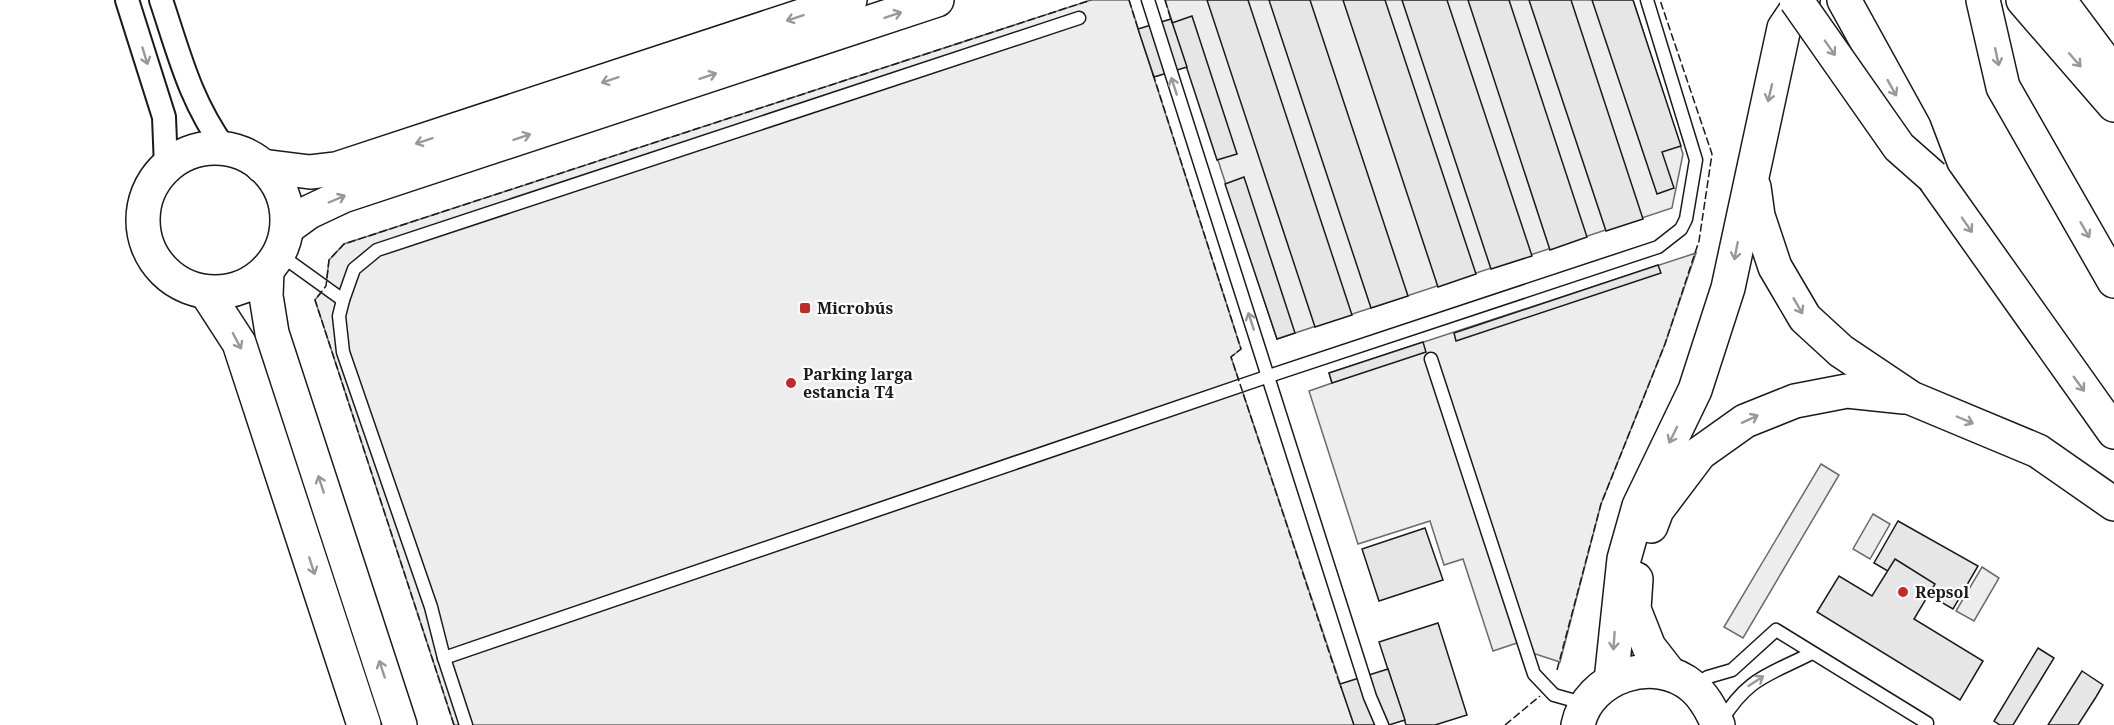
<svg xmlns="http://www.w3.org/2000/svg" width="2114" height="725" font-family="'Noto Serif',serif">
<style>
.built{fill:#ededed;stroke:#6a6a6a;stroke-width:1.5}
.building{fill:#e6e6e6;stroke:#1a1a1a;stroke-width:1.5}
.lines{fill:none;stroke-linecap:round;stroke-linejoin:round}
.lane-casing{stroke:#1a1a1a;stroke-width:15}
.street-casing{stroke:#1a1a1a;stroke-width:26}
.secondary-casing{stroke:#1a1a1a;stroke-width:36}
.highway-casing{stroke:#1a1a1a;stroke-width:36}
.lane{stroke:#fff;stroke-width:12}
.street{stroke:#fff;stroke-width:22}
.secondary{stroke:#fff;stroke-width:33}
.highway{stroke:#fff;stroke-width:33}
.highway-bridge-casing{stroke:#1a1a1a;stroke-width:36;stroke-linecap:butt}
.highway-bridge{stroke:#fff;stroke-width:33}
.fence{stroke:#1a1a1a;stroke-width:1.5;stroke-dasharray:8 3;stroke-linecap:butt}
.oneway{stroke:#989898}
.poi-dot{fill:#c62828;stroke:#fff;stroke-width:2}
.labels{text-anchor:middle;stroke-width:4.5;stroke-linejoin:round;paint-order:stroke}
.poi-label{font-size:16px;font-weight:bold;fill:#1a1a1a;stroke:#fff;text-anchor:start}
</style>
<rect width="100%" height="100%" fill="#fff"/>
<g class="built">
<polygon points="1091,0 1129,0 1241,349 1231,357 1354,725 454,725 315,300 326,286 329,260 344,244"/>
<polygon points="1165,0 1633,0 1683,154 1672,208 1277,339"/>
<polygon points="1696,253 1665,344 1601,504 1560,662 1526,651 1523,641 1493,651 1463,559 1444,565 1430,521 1358,544 1309,391 1332,383 1329,373"/>
<polygon points="1821,464 1839,475 1743,638 1724,627"/>
<polygon points="1873,514 1890,524 1870,559 1853,549"/>
<polygon points="1982,567 1999,578 1974,621 1956,611"/>
</g>
<g class="building">
<polygon points="1207,0 1248,0 1352,315 1315,327"/>
<polygon points="1269,0 1310,0 1408,296 1371,308"/>
<polygon points="1343,0 1385,0 1476,274 1438,287"/>
<polygon points="1402,0 1447,0 1532,256 1491,269"/>
<polygon points="1468,0 1509,0 1587,237 1550,250"/>
<polygon points="1529,0 1571,0 1643,219 1606,231"/>
<polygon points="1592,0 1633,0 1681,146 1662,152 1674,188 1657,194"/>
<polygon points="1192,16 1237,154 1217,160 1172,23"/>
<polygon points="1171,19 1187,67 1154,77 1138,29"/>
<polygon points="1244,177 1295,333 1277,339 1225,184"/>
<polygon points="1658,265 1661,273 1456,341 1454,333"/>
<polygon points="1423,342 1426,352 1332,383 1329,373"/>
<polygon points="1898,521 1978,566 1953,609 1874,563"/>
<polygon points="1425,528 1443,580 1379,601 1362,549"/>
<polygon points="1895,559 1935,584 1914,619 1983,661 1960,700 1817,612 1839,576 1872,596"/>
<polygon points="1438,623 1467,715 1435,725 1406,725 1379,642"/>
<polygon points="2038,648 2054,658 2013,725 2000,725 1994,721"/>
<polygon points="1388,669 1405,720 1389,725 1354,725 1340,684"/>
<polygon points="2082,671 2103,685 2096,697 2078,725 2048,725"/>
</g>
<g class="lines">
<defs>
<g id="lane">
<polyline points="1148,0 1370,697 1382,725"/>
<polyline points="279,254 343,300"/>
<polyline points="1431,359 1534,674 1554,695 1586,704"/>
<polyline points="444,658 1269,376 1658,247 1681,229 1686,219 1696,160 1647,0"/>
<polyline points="1693,686 1708,677 1732,670 1776,630 1927,723 1925,725"/>
<path d="M1720,723C1748,677 1767,676 1812,653"/>
<polyline points="466,725 444,658 431,607 343,352 339,316 343,300 354,269 377,250 1079,18"/>
</g>
<g id="street">
<polyline points="127,0 164,117 166,167"/>
<path d="M161,0C180,57 190,100 225,149"/>
</g>
<g id="secondary">
<polyline points="2023,0 2114,105"/>
<polyline points="2059,0 2114,74"/>
<circle cx="215" cy="220" r="72"/>
<polyline points="262,166 310,172 336,169 850,0"/>
<polyline points="1754,187 1758,216 1775,267 1805,318 1841,351 1911,398 2038,451 2114,504"/>
<polyline points="287,228 309,212 343,196 937,0"/>
<polyline points="267,270 266,296 272,333 400,725"/>
<polyline points="206,292 239,343 364,725"/>
<polyline points="1651,526 1657,510 1700,453 1745,421 1795,401 1847,391 1904,397"/>
<polyline points="1636,579 1634,609 1649,647 1670,674"/>
<polyline points="1611,681 1624,559 1639,506 1695,390 1728,288 1784,28 1803,0"/>
<path d="M1578,725C1588,676 1655,654 1693,687C1705,697 1712,711 1718,725"/>
</g>
<g id="highway">
<polyline points="1844,0 1914,127 1933,177 2114,432"/>
<polyline points="1983,0 2003,87 2114,281"/>
</g>
</defs>
<use href="#lane" class="lane-casing"/>
<use href="#street" class="street-casing"/>
<use href="#secondary" class="secondary-casing"/>
<use href="#highway" class="highway-casing"/>
<use href="#lane" class="lane"/>
<use href="#street" class="street"/>
<use href="#secondary" class="secondary"/>
<use href="#highway" class="highway"/>
<defs>
<polyline id="highway-bridge" points="1796,0 1899,147 1933,177"/>
</defs>
<use href="#highway-bridge" class="highway-bridge-casing"/>
<use href="#highway-bridge" class="highway-bridge"/>
<g class="fence">
<polyline points="1129,0 1139,32"/>
<polyline points="1165,0 1172,23"/>
<polyline points="1153,74 1241,349 1231,357 1341,688"/>
<polyline points="1557,670 1601,504 1665,344 1699,241 1712,154 1660,0"/>
<polyline points="454,725 315,300 326,286 329,260 344,244 1091,0"/>
<polyline points="1505,725 1540,696"/>
</g>
</g>
<defs><path id="oneway-shaft" d="M-6 0H5M1.5-3L5.5 0L1.5 3" fill="none" stroke-width="1.6" stroke-linecap="round" stroke-linejoin="round" transform="scale(1.5)"/></defs>
<g class="oneway">
<use href="#oneway-shaft" transform="translate(893 15) rotate(-18)"/>
<use href="#oneway-shaft" transform="translate(795 18) rotate(162)"/>
<use href="#oneway-shaft" transform="translate(1830 48) rotate(55)"/>
<use href="#oneway-shaft" transform="translate(145 56) rotate(73)"/>
<use href="#oneway-shaft" transform="translate(1997 57) rotate(78)"/>
<use href="#oneway-shaft" transform="translate(2075 60) rotate(49)"/>
<use href="#oneway-shaft" transform="translate(708 76) rotate(-18)"/>
<use href="#oneway-shaft" transform="translate(610 80) rotate(162)"/>
<use href="#oneway-shaft" transform="translate(1174 86) rotate(-108)"/>
<use href="#oneway-shaft" transform="translate(1892 88) rotate(61)"/>
<use href="#oneway-shaft" transform="translate(1770 93) rotate(103)"/>
<use href="#oneway-shaft" transform="translate(522 137) rotate(-18)"/>
<use href="#oneway-shaft" transform="translate(424 141) rotate(162)"/>
<use href="#oneway-shaft" transform="translate(337 199) rotate(-23)"/>
<use href="#oneway-shaft" transform="translate(1967 225) rotate(55)"/>
<use href="#oneway-shaft" transform="translate(2085 230) rotate(60)"/>
<use href="#oneway-shaft" transform="translate(1736 251) rotate(101)"/>
<use href="#oneway-shaft" transform="translate(1798 306) rotate(60)"/>
<use href="#oneway-shaft" transform="translate(1251 321) rotate(-108)"/>
<use href="#oneway-shaft" transform="translate(237 341) rotate(62)"/>
<use href="#oneway-shaft" transform="translate(2079 384) rotate(54)"/>
<use href="#oneway-shaft" transform="translate(1750 419) rotate(-25)"/>
<use href="#oneway-shaft" transform="translate(1965 420) rotate(23)"/>
<use href="#oneway-shaft" transform="translate(1673 435) rotate(116)"/>
<use href="#oneway-shaft" transform="translate(321 484) rotate(-108)"/>
<use href="#oneway-shaft" transform="translate(312 566) rotate(72)"/>
<use href="#oneway-shaft" transform="translate(1614 641) rotate(94)"/>
<use href="#oneway-shaft" transform="translate(382 669) rotate(-108)"/>
<use href="#oneway-shaft" transform="translate(1756 681) rotate(-33)"/>
</g>
<g class="poi-dot">
<rect x="799" y="302" width="12" height="12" rx="3"/>
<circle cx="791" cy="383" r="6"/>
<circle cx="1903" cy="592" r="6"/>
</g>
<g class="labels">
<g class="poi-label">
<text x="817" y="314">Microbús</text>
<text x="803" y="380">Parking larga<tspan x="803" dy="18">estancia T4</tspan></text>
<text x="1915" y="598">Repsol</text>
</g>
</g>
</svg>
